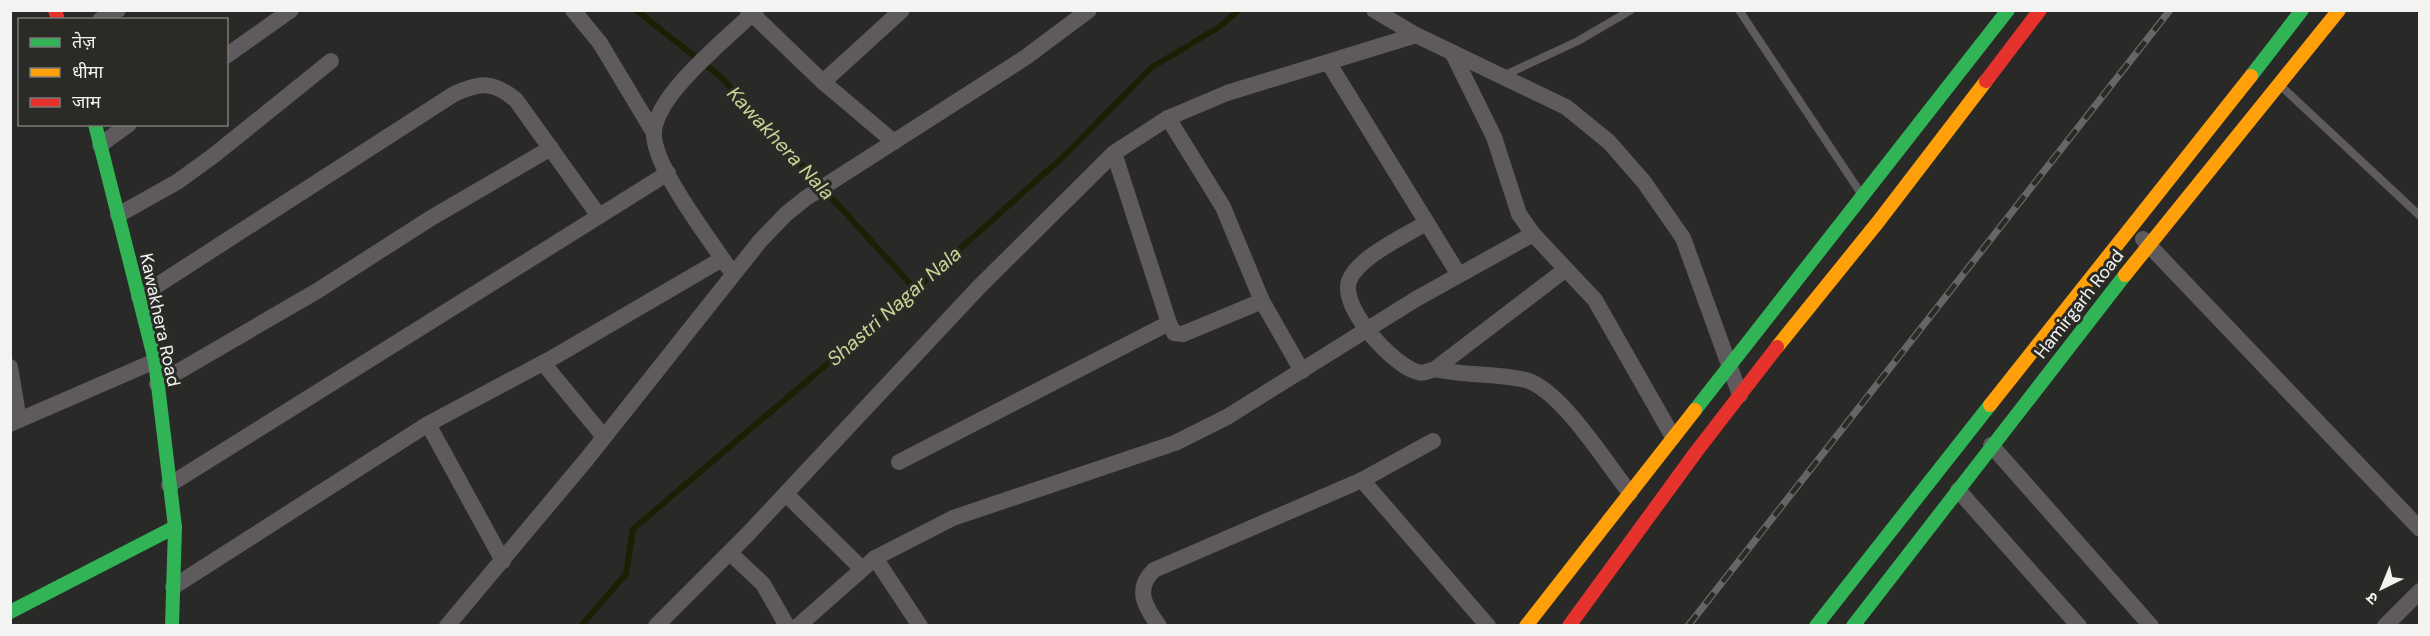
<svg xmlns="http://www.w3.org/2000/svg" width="2430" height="636" font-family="'DM Sans','Noto Sans Devanagari',sans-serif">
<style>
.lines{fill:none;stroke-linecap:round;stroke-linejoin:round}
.stream{stroke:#1a2004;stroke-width:6}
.lane{stroke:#5f5a5d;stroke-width:8}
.street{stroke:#5f5a5d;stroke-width:16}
.fast{stroke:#30b455;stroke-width:14}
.slow{stroke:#ff9f0a;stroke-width:14}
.jam{stroke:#e5322d;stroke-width:14}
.rail-casing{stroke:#676666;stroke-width:7}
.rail{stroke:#2a2b27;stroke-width:4.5;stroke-dasharray:14;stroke-linecap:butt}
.labels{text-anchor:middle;stroke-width:6;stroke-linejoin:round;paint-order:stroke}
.street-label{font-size:18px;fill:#f3f4f1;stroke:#2a2b27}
.water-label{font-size:20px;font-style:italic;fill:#c6d596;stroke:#2a2b27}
</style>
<rect width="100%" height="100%" fill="#292a28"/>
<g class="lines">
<g class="stream">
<polyline points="636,10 722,78 915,289"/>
<polyline points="581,626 626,574 633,529 915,289 1064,156 1151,68 1219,27 1239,10"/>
</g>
<g class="lane">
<polyline points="1739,10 1862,195"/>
<polyline points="1503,76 1578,41 1631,10"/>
<polyline points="2282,87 2420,216"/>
</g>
<g class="street">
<polyline points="573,10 600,43 654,133"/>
<polyline points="748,10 823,82 894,142"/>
<polyline points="1374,10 1416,35 1566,107 1609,142 1644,182 1683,238 1740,395"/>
<polyline points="100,20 118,10"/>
<polyline points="1452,52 1494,137 1519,214 1533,234 1595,300 1673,437"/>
<polyline points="226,56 291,10"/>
<polyline points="1328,62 1459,275"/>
<polyline points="823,82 902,10"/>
<polyline points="1168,118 1223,207 1262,301 1302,371"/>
<polyline points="100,145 129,124"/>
<polyline points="118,215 177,182 213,156 331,61"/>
<path d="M1426,223C1405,236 1358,257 1349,281C1340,308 1392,364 1417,372C1423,374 1429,371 1435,369L1566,269"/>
<polyline points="2143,239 2420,529"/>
<path d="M728,267C709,238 651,164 654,131C658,92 728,38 756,10"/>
<path d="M139,297L454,94C481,82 493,81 516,100L599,216"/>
<polyline points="1169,323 1174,333 1183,334 1262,301"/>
<polyline points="543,363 604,437"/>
<polyline points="10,367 19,420"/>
<path d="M1435,369C1465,376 1496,373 1526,380C1561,390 1606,463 1630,493"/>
<polyline points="157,384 317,291 431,218 551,148"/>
<polyline points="10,424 155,361"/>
<polyline points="428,424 503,561"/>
<polyline points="1991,445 2151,626"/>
<polyline points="899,462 1169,323 1114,153"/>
<polyline points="1362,480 1488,626"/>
<polyline points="169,485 668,173"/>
<polyline points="1958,490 2079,626"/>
<polyline points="786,494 862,569"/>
<polyline points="730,553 763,584 787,626"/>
<polyline points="875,558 920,626"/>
<polyline points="173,587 428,424 554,357 722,259"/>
<polyline points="447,626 586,460 760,241 786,214 806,198 1026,57 1089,10"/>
<polyline points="656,626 746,536 978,288 1114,153 1168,118 1227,93 1416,35"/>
<polyline points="798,626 875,558 953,518 1175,443 1227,417 1416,299 1533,234"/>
<path d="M1159,626C1145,607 1134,589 1154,570L1362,480L1433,441"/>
<polyline points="2385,626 2420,591"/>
</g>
<g class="fast">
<polyline points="2251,76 2302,10"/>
<polyline points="95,124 155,361 175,527 172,626"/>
<polyline points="1695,410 2008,10"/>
<polyline points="10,612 175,527"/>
<polyline points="1816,626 1990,405"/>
<polyline points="1853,626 2125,275"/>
</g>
<g class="slow">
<polyline points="2125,275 2339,10"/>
<polyline points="1777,347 1878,222 1986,81"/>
<polyline points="1990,405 2251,76"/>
<polyline points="1526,626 1695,410"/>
</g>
<g class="jam">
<polyline points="55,10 58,20"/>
<polyline points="1986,81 2040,10"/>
<polyline points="1569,626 1696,452 1777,347"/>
</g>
<defs>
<polyline id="rail" points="1688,626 2170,10"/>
</defs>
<use href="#rail" class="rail-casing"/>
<use href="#rail" class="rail"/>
</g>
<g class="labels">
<g class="street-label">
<text transform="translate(2079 304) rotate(-52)" y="6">Hamirgarh Road</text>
<text transform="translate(160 320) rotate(78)" y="6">Kawakhera Road</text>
</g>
<g class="water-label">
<text transform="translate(781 143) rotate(47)" y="7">Kawakhera Nala</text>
<text transform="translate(894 306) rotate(-41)" y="7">Shastri Nagar Nala</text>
</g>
</g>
<rect width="2430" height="636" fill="none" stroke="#f3f4f1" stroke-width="24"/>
<rect x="18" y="18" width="210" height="108" fill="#2a2b27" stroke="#7a7b78" stroke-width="1.5"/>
<rect x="30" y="38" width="30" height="9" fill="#30b455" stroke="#7a7b78" stroke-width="1.5"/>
<text x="72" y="48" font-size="18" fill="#f3f4f1">तेज़</text>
<rect x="30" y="68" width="30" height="9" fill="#ff9f0a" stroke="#7a7b78" stroke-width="1.5"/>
<text x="72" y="78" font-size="18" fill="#f3f4f1">धीमा</text>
<rect x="30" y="98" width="30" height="9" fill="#e5322d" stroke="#7a7b78" stroke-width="1.5"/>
<text x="72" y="108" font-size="18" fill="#f3f4f1">जाम</text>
<g transform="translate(2382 588) rotate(223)" stroke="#2a2b27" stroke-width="4.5" paint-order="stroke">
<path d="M0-4.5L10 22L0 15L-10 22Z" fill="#f3f4f1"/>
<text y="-9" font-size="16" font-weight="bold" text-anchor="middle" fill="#f3f4f1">उ</text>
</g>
</svg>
